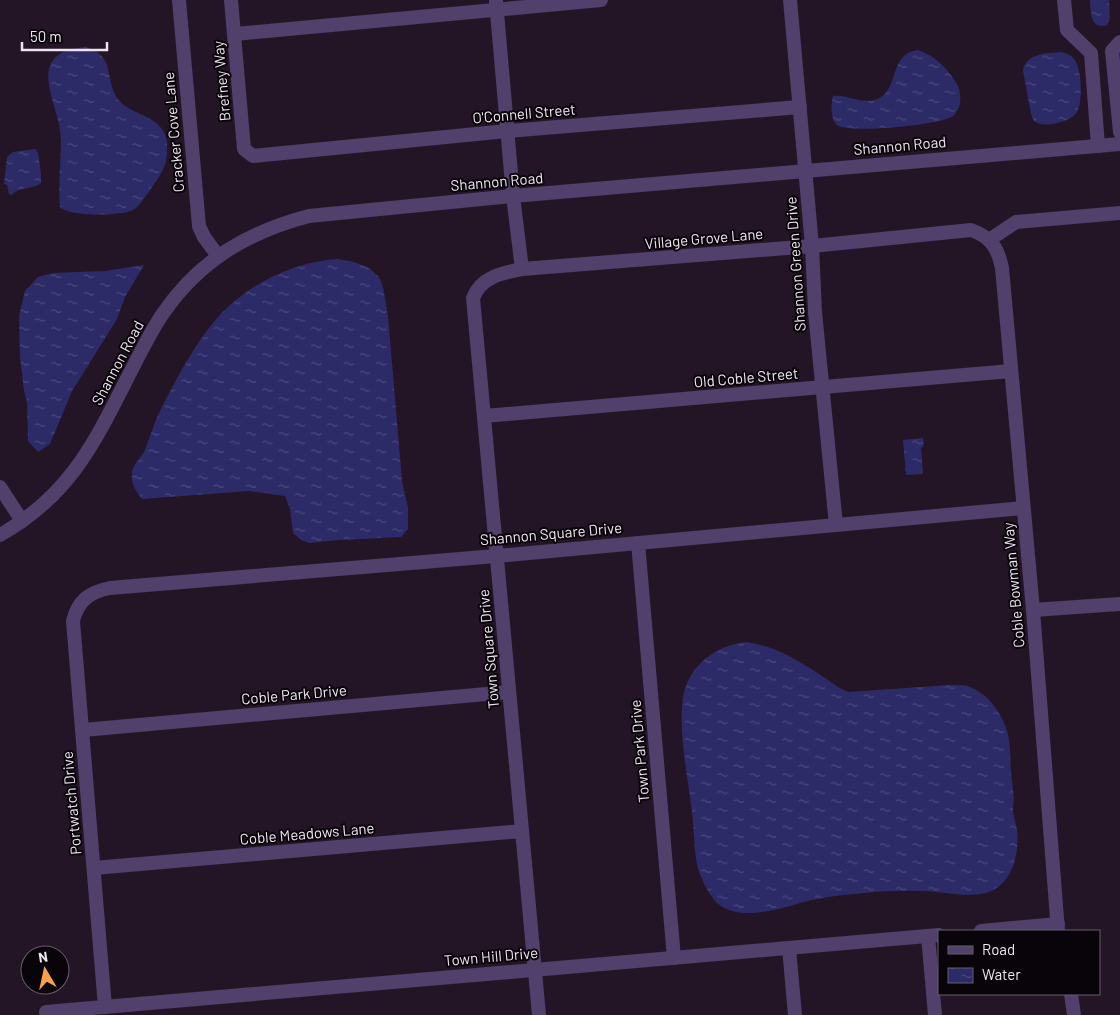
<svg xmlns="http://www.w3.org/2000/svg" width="1120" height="1015" font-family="Barlow,sans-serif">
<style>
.water{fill:url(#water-ripples)}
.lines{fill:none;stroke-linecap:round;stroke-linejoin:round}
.minor{stroke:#50406b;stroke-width:14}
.labels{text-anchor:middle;stroke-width:4;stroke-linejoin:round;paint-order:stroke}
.street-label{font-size:15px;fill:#eee4f0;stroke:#09040a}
</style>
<defs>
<pattern id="water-ripples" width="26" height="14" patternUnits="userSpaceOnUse" patternTransform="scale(1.25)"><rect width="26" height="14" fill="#2c2b68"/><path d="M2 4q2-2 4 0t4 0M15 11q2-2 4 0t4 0" fill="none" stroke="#4b4a7e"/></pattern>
</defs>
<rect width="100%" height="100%" fill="#231526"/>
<g class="water">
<path d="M1090,0H1109L1110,18L1107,25C1090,30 1091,12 1090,0Z"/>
<path d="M85,47C116,55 104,77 117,98C128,114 154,114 163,131C166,135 167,140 167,145C168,168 160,175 148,193C144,198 139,207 133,210C122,216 69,217 60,207C58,184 61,161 61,138C60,103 21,53 85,47Z"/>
<path d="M918,50C935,56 945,66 955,81C962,91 963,107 953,116C943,125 847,134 837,125C830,119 831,104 833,96C847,94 860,104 875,100C901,92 887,54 918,50Z"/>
<path d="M1061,52C1066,53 1071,55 1074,59C1082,69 1083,101 1077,112C1071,122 1043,129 1034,121C1033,120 1032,116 1031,114L1023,71C1025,54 1046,53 1061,52Z"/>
<path d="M35,149L38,152L41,174V183C32,190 19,186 12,195L9,194L7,185L4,184L7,157L13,152Z"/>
<path d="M338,259L354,262L369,268L379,277L383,287L388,316L402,481L408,508V529L401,537L338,540L310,543L301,540L293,533L290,509L285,496L249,491L142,499C135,490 131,484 132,472C133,464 142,457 145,450C150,437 154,423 160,411C176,379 202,330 228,307C257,280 299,261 338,259Z"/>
<polygon points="144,265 125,297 117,319 72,391 50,444 38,452 28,441 27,402 24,391 20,357 19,316 25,291 38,277 53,273 105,271"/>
<polygon points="923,438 924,445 921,448 923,474 906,475 903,440"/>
<path d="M747,642C777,647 797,660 822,676C832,682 837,688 849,692L950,685C955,685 962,685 967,686C987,692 1001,712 1007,731C1011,744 1010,760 1011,773C1012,784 1015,795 1013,806C1012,814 1016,822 1017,830C1019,850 1015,874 998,887C981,901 945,892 925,891C901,890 877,891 854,894C840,895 826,897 812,900C785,906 740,925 716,902C708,893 700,877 697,865C694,848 694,828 692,811C688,779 675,716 686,686C696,660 719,645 747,642Z"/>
</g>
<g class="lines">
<g class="minor">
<polyline points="179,0 199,226 204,237 218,256"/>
<polyline points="231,0 244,149 253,156 507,131 800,107"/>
<polyline points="790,0 812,246 815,312 836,525"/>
<polyline points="1064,0 1067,30 1091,53 1098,146"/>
<polyline points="496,1 513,196 522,269"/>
<polyline points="235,34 601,0"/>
<polyline points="1120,42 1112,51 1120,132"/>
<polyline points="989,240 1016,222 1120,213"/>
<polyline points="484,416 1011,371"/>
<polyline points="0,487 22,521"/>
<path d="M0,535C74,493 97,437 134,365C143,348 152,329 164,312C200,260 248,232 309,216L513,196L1120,144"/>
<polyline points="638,543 674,958"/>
<polyline points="1033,610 1120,604"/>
<polyline points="83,730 509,692"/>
<polyline points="94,868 522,831"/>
<polyline points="981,931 1058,924"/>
<polyline points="928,936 935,1015"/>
<polyline points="789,948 795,1015"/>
<polyline points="1071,994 1074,1015"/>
<path d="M105,1007L73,621C78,600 90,592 110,588L496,556L1023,508"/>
<polyline points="46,1012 939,935"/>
<path d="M539,1015L473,298C481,277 502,273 522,269L812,246L971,230C991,237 998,248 1002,268L1033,610L1058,931"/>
</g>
</g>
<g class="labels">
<g class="street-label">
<text transform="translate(222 81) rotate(-95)" y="5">Brefney Way</text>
<text transform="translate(524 114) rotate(-5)" y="5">O'Connell Street</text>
<text transform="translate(174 132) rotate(-95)" y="5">Cracker Cove Lane</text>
<text transform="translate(900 146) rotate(-5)" y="5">Shannon Road</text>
<text transform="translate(497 182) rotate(-5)" y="5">Shannon Road</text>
<text transform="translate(704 239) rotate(-5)" y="5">Village Grove Lane</text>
<text transform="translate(796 264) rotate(-94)" y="5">Shannon Green Drive</text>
<text transform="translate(118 363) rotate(-62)" y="5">Shannon Road</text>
<text transform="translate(746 378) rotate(-5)" y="5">Old Coble Street</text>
<text transform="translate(551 534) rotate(-5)" y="5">Shannon Square Drive</text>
<text transform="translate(1014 585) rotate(-95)" y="5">Coble Bowman Way</text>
<text transform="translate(489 649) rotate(-95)" y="5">Town Square Drive</text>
<text transform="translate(294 695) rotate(-5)" y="5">Coble Park Drive</text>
<text transform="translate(640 751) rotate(-95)" y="5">Town Park Drive</text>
<text transform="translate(72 803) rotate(-95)" y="5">Portwatch Drive</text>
<text transform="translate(307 834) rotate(-5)" y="5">Coble Meadows Lane</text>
<text transform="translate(491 957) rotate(-5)" y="5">Town Hill Drive</text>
</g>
</g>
<rect x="938" y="930" width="162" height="65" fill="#09040a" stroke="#655e66"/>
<rect x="948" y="946" width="25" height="8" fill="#50406b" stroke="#655e66"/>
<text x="982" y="955" font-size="15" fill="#eee4f0">Road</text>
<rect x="948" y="968" width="25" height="15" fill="url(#water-ripples)" stroke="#655e66"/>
<text x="982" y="980" font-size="15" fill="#eee4f0">Water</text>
<g transform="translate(45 970) rotate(351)"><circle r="24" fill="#09040a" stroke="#655e66"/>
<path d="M0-4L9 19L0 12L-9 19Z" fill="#f8a04b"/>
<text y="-8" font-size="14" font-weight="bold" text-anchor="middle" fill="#eee4f0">N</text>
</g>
<path d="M22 42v8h85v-8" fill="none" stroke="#eee4f0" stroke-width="2.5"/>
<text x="30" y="42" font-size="15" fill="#eee4f0" stroke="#09040a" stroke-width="4" paint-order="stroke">50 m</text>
</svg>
